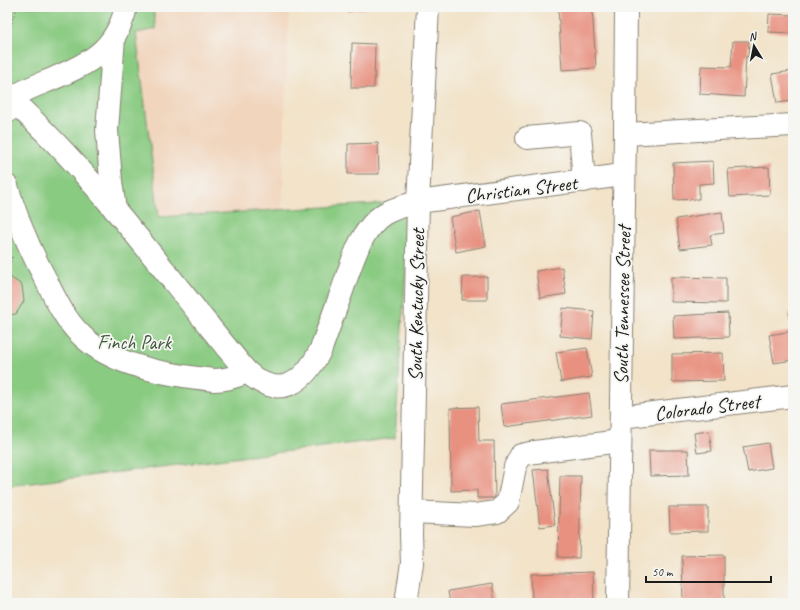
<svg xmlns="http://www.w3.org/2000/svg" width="800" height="610" font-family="Caveat,sans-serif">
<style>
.built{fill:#f1d5bd}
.green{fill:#8acb82;stroke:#53744f}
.building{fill:#e89180}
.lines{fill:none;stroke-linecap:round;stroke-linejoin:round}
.minor-casing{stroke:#878072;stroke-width:24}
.path{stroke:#878072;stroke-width:2.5;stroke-dasharray:1 3;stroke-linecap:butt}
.minor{stroke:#fff;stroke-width:22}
.labels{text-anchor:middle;stroke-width:3.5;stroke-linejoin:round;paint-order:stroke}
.street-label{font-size:20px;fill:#1c1c1c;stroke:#f6f6f2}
.park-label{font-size:20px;fill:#425940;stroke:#f6f6f2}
</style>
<rect width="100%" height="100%" fill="#f6f6f2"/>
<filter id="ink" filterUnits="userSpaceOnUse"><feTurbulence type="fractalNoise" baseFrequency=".025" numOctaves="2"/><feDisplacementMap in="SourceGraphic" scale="8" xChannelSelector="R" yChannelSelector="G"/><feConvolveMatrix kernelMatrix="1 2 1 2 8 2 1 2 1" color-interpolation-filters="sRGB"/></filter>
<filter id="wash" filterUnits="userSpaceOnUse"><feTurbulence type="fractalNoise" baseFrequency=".012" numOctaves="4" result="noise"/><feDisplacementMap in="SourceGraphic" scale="16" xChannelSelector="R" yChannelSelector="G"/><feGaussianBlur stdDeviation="0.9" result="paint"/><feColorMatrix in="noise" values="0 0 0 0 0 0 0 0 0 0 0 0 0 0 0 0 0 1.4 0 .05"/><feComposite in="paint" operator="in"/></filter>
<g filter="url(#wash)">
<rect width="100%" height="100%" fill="#f2e3c9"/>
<polygon class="built" points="153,7 287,7 289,18 284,132 282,210 159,217 136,33 156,29"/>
<polygon class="green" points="7,7 153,7 156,29 136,33 159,217 410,202 395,438 7,486"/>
<g id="blocks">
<g class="building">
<polygon points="347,7 367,7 367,8 348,11"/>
<polygon points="558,7 592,7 596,68 562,70"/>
<polygon points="707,7 735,7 735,8 707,11"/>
<polygon points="769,14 793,15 793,33 768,32"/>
<polygon points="733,41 749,41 748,57 746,56 744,97 700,94 701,66 731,67"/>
<polygon points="352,43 375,44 374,88 351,88"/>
<polygon points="792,71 793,81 793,101 777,103 772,74"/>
<polygon points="378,143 379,174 348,174 348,144"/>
<polygon points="713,161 714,183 699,184 699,199 674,200 673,163"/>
<polygon points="769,167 770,195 730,197 728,169"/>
<polygon points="480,211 486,246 456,252 450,217"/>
<polygon points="722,212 724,233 710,235 712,245 680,249 676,219"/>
<polygon points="562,267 566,294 540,298 536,271"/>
<polygon points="7,275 22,285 24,301 16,314 7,315"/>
<polygon points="463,277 487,277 487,300 462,300"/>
<polygon points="671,277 726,278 726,303 671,302"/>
<polygon points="563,308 594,311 592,339 560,336"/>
<polygon points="793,312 793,326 792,326 789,313"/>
<polygon points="728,313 729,337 674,339 673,316"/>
<polygon points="793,331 793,360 774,363 769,335"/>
<polygon points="587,348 592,377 561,382 556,352"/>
<polygon points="723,353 724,381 672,382 672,354"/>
<polygon points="589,393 592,415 504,427 501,404"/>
<polygon points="478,407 479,441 494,441 495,498 477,498 477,490 451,491 450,408"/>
<polygon points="709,431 712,451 697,453 694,433"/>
<polygon points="768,443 772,468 748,472 743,447"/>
<polygon points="649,450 688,450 689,475 650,476"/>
<polygon points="548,469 555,525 540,527 533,470"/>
<polygon points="560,476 581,476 579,558 558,557"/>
<polygon points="669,507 708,507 708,531 670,532"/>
<polygon points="724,555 724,603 683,603 682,556"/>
<polygon points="593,572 594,603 519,603 519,602 532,601 531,574"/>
<polygon points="492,584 495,603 450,603 448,591"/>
</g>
</g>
</g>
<g filter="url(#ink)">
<use href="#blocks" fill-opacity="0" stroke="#878072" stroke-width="1"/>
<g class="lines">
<defs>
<g id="minor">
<polyline points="114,38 107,130 111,181 115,210"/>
<path d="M7,97L13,101C101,182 170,281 247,372C280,401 304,383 321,349C328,329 335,310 342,291C351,266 360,229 384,214C394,208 407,205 418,202L623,175"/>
<path d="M7,112C10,106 14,99 19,94C28,88 40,84 50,80C88,64 116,51 126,7"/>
<polyline points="625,134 793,125"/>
<polyline points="527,138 580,133 584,181"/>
<path d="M7,186C16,217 29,248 44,276C54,296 64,319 81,335C113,367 170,375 214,380C226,380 236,377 247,372"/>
<polyline points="621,417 793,396"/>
<polyline points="412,512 475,515 497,512 508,502 515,467 521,455 535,452 620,441"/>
<polyline points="406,603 412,563 411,535 418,202 428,7"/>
<polyline points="618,603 625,134 626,7"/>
</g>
</defs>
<use href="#minor" class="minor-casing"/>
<g class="path">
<polyline points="7,74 10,64 8,40 12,19 18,7"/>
<polyline points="7,269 13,255"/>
</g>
<use href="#minor" class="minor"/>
</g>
</g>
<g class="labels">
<g class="street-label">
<text transform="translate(521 189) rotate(-7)" y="7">Christian Street</text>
<text transform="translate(416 305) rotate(-89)" y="7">South Kentucky Street</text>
<text transform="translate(622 305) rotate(-89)" y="7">South Tennessee Street</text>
<text transform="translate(707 407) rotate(-7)" y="7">Colorado Street</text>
</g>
<g class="park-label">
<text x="134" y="349">Finch Park</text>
</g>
</g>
<rect width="800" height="610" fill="none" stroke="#f6f6f2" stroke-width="24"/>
<g transform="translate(754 46) rotate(350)" stroke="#f6f6f2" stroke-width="3" paint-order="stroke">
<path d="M0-3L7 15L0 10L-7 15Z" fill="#1c1c1c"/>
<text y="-6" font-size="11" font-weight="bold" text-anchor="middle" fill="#1c1c1c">N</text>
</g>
<path d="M646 576v6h125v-6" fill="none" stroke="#1c1c1c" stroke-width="2"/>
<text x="652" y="576" font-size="12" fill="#1c1c1c" stroke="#f6f6f2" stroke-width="3" paint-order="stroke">50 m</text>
</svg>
